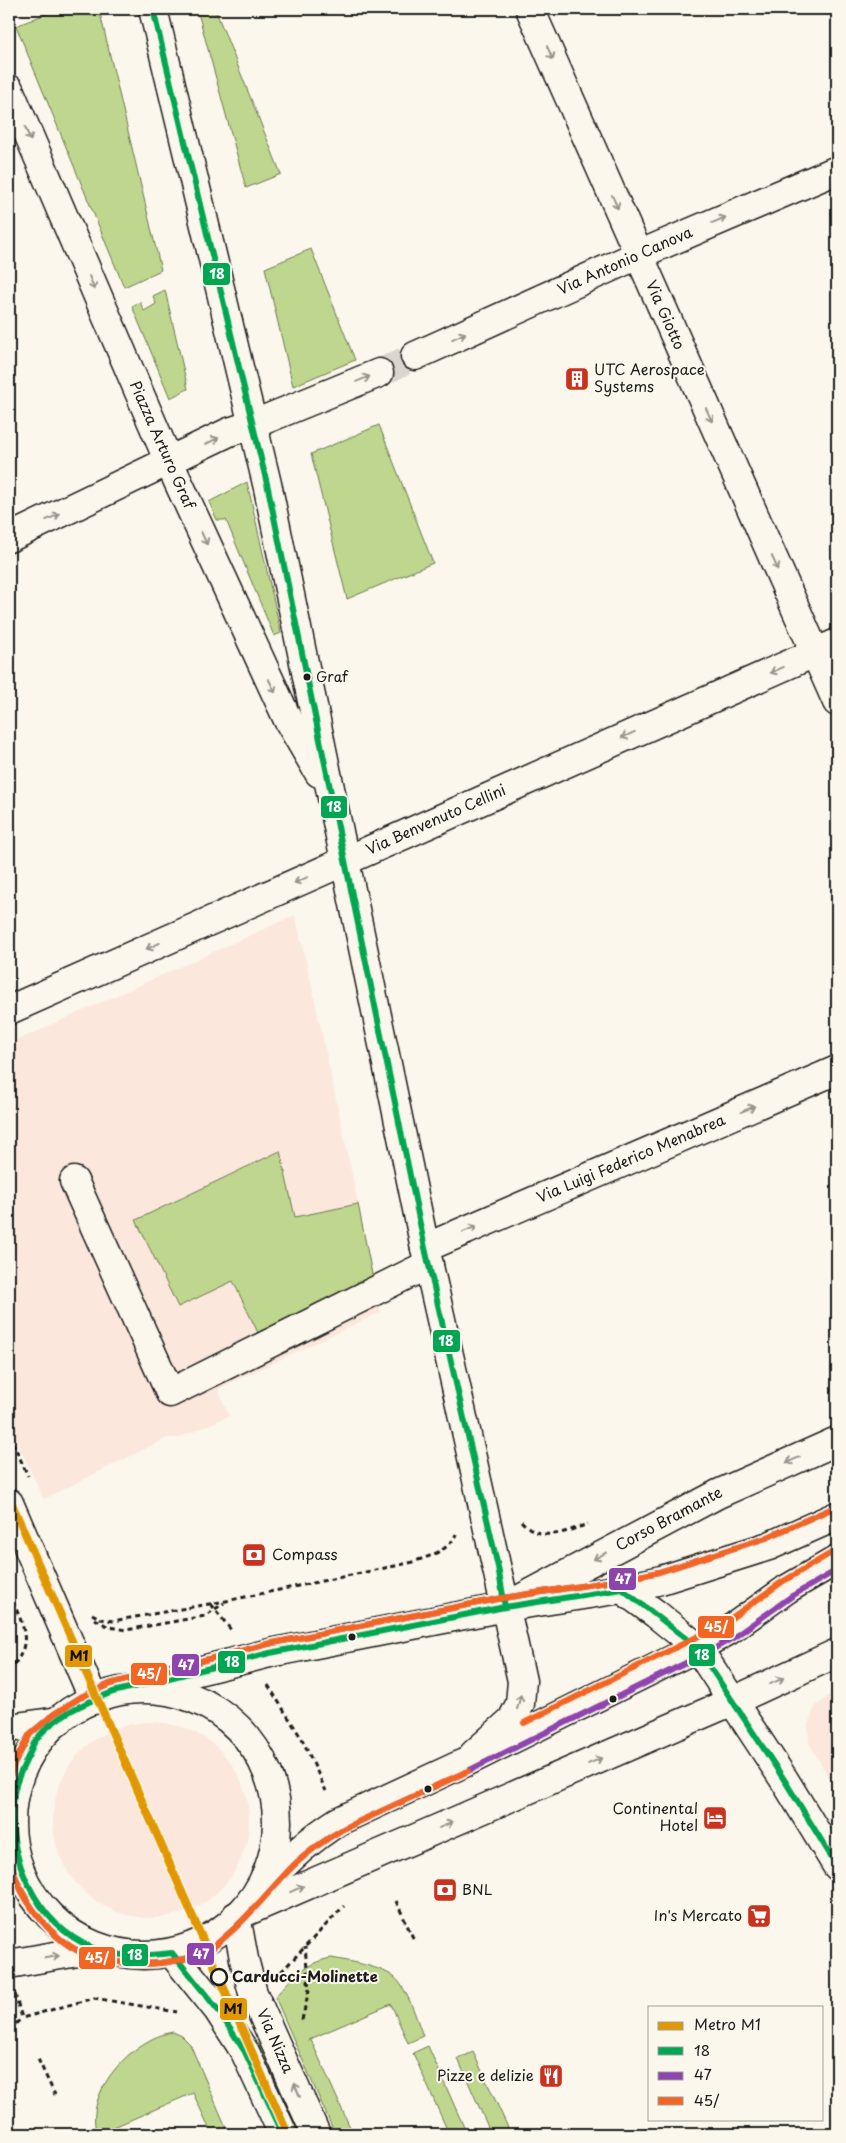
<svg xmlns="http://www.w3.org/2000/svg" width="846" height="2143" font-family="'Playpen Sans',sans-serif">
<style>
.built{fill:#fbe7dc}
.green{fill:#bed68d;stroke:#6d7954}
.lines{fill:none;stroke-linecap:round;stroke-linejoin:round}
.minor-tunnel{stroke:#dad6cd;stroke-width:28;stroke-dasharray:28 14;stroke-linecap:butt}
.minor-casing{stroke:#1c1c1c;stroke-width:31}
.major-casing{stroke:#1c1c1c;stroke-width:31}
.path{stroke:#1c1c1c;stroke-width:3;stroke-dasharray:5 4;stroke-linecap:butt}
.minor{stroke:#fbf7ec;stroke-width:28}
.major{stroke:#fbf7ec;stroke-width:28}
.bus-1-casing{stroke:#fbf7ec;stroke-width:10}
.bus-2-casing{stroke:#fbf7ec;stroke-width:10}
.bus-3-casing{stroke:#fbf7ec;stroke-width:10}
.bus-1{stroke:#00a651;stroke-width:6}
.bus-2{stroke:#8e44ad;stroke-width:6}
.bus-3{stroke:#f26522;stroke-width:6}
.metro-1-casing{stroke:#fbf7ec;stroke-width:11}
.metro-1{stroke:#e19803;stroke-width:8}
.oneway{stroke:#97948e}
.bus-dot{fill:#1c1c1c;stroke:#fbf7ec;stroke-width:2}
.stop-dot{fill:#fbf7ec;stroke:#1c1c1c;stroke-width:2.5}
.labels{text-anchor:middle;stroke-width:4;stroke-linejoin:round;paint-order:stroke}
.bus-label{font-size:14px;fill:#1c1c1c;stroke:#fbf7ec;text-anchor:start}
.street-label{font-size:15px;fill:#1c1c1c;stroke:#fbf7ec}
.poi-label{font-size:15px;fill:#1c1c1c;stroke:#fbf7ec;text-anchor:start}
.stop-label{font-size:15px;font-weight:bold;fill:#1c1c1c;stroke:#fbf7ec;text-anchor:start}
.line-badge{stroke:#fbf7ec;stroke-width:2}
.badge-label{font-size:14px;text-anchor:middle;font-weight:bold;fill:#fff}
.pale-badge-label{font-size:14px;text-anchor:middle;font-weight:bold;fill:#111}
</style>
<rect width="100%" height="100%" fill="#fbf7ec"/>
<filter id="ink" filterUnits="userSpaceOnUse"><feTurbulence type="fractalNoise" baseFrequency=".02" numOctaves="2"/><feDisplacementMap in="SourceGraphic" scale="10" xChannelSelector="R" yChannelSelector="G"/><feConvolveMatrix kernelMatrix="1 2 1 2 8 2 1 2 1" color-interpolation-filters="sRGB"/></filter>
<g filter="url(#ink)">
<g class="built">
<polygon points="295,915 314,996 381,1312 218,1389 229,1416 179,1438 167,1438 44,1499 9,1425 9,1044"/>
<polygon points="837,1689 837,1792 809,1743 808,1724 815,1707"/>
<circle cx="151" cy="1820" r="98"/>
</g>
<g class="green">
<polygon points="58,9 99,9 161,270 124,287 16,26"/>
<polygon points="197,9 215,9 281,174 246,188"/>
<polygon points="311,249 355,360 293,386 265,268"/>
<polygon points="165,290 188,389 170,398 132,306 140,302 144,311 156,304 153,296"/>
<polygon points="379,425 433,563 347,599 311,454"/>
<polygon points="247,482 281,633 274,636 226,520 217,520 209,502"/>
<polygon points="280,1151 295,1217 358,1204 374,1284 262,1341 233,1281 178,1307 136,1220"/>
<path d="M331,1958C348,1961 380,1966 394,1977C407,1987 417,2020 423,2036L408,2043L391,2004L308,2040H311L353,2134H335L275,1997C291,1978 305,1963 331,1958Z"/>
<path d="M173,2032L182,2036L190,2044L229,2134H212L193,2093L114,2127L117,2134H97C83,2092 133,2038 173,2032Z"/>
<polygon points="428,2046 467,2134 449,2134 413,2053"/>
<polygon points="473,2052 511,2134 491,2134 458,2059"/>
</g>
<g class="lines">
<polyline class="minor-tunnel" points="379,373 415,356"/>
<defs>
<g id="minor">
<polyline points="153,9 268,488 425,1248 522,1681 520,1704 512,1720 474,1754"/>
<polyline points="530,9 837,702"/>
<polyline points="9,89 169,462 288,720 319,773"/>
<polyline points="415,356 638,255 837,170"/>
<polyline points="9,538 229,432 254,424 379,373"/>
<polyline points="9,1010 837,643"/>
<polyline points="74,1181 170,1393 429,1264"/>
<polyline points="425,1248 837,1070"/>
<polyline points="9,1503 94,1700"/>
<polyline points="622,1589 656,1614 697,1647 785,1781 837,1866"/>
<polyline points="507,1606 718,1494 837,1441"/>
<polyline points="9,1728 59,1721"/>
<polyline points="172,1953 218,2010 245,2052 283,2134"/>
<polyline points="316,2134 253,1993 244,1959 236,1916 733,1701 837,1653"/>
</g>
<g id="major">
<polyline points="146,1684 270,1653 505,1607 622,1589 661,1580 769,1546 837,1516"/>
<circle cx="144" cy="1822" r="133"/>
<path d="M266,1884C288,1859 310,1839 339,1821L464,1763L704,1644L728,1631L787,1589L837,1560"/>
<polyline points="9,1964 95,1949"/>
</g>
</defs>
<use href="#minor" class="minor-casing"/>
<use href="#major" class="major-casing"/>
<g class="path">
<polyline points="9,1434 28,1476"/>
<path d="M521,1521C542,1543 562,1533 588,1524"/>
<path d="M9,1593C22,1623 36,1643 9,1670"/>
<polyline points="211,1604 231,1630"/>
<path d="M92,1614L101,1619L113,1621L226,1601L409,1563C425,1558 450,1551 456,1534"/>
<polyline points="95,1619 109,1627 126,1630 205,1616 224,1603"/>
<polyline points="268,1685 302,1739 326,1791"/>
<polyline points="396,1901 414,1940"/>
<polyline points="281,1972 344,1906"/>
<polyline points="15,1994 22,2018 94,1998 177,2012"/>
<polyline points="302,2020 309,1990 305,1947"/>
<polyline points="9,2030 22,2018"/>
<polyline points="38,2059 55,2095"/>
</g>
<use href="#minor" class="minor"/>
<use href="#major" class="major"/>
<defs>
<g id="bus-1">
<polyline points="153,9 268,488 425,1248 498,1567 505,1607"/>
<path d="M283,2134L245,2052L218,2010L172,1953C147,1956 117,1958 93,1948C34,1923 5,1854 14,1793C16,1780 22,1769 28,1757C31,1752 32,1745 36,1740C53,1716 87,1702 113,1692L270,1653L505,1607L622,1589L697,1647L785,1781L837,1866"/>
</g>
<g id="bus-2">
<polyline points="9,1779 14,1764 30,1734 54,1714 81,1697 110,1684 268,1644 503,1598 620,1580 659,1572 766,1538 833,1508"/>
<path d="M9,1852C15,1894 51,1944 93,1957C112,1963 141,1965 160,1963C175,1961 195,1958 208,1951C214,1947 220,1941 226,1936C251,1915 271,1888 294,1865C309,1851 326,1839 343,1829L468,1771L708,1652L733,1638L792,1596L837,1570"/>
</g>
<g id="bus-3">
<polyline points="524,1723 723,1624 782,1582 833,1552"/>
<polyline points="9,1779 14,1764 30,1734 54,1714 81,1697 110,1684 268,1644 503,1598 620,1580 659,1572 766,1538 833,1508"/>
<path d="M9,1852C15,1894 51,1944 93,1957C112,1963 141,1965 160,1963C175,1961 195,1958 208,1951C214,1947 220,1941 226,1936C251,1915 271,1888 294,1865C309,1851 326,1839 343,1829L468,1771"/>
</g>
</defs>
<use href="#bus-1" class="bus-1-casing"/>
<use href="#bus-2" class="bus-2-casing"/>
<use href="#bus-3" class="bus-3-casing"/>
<use href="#bus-1" class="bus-1"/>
<use href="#bus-2" class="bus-2"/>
<use href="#bus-3" class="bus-3"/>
<defs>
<polyline id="metro-1" points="9,1497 288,2134"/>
</defs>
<use href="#metro-1" class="metro-1-casing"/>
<use href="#metro-1" class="metro-1"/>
</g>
<defs><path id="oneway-shaft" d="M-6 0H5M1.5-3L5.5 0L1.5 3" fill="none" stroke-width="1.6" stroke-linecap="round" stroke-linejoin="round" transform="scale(1.25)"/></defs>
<g class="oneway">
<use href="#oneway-shaft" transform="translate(550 53) rotate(66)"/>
<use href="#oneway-shaft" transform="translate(28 134) rotate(67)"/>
<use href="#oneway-shaft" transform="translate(615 202) rotate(66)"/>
<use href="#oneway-shaft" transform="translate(719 220) rotate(-23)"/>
<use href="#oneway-shaft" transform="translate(92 283) rotate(67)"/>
<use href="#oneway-shaft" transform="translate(459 336) rotate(-24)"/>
<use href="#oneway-shaft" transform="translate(363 379) rotate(-22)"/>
<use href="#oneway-shaft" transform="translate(709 415) rotate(66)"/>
<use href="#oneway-shaft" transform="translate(212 441) rotate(-27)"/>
<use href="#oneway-shaft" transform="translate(53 517) rotate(-25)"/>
<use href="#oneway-shaft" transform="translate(204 538) rotate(65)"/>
<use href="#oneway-shaft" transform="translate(775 563) rotate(66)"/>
<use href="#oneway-shaft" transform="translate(777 670) rotate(156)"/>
<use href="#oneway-shaft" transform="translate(272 686) rotate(65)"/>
<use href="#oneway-shaft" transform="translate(628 735) rotate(156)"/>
<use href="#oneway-shaft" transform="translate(301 880) rotate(156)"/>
<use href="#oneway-shaft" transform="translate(153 946) rotate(156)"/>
<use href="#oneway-shaft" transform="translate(748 1109) rotate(-23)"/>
<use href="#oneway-shaft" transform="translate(470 1229) rotate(-23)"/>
<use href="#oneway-shaft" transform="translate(793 1460) rotate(156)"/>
<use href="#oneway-shaft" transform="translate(600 1556) rotate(152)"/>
<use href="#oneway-shaft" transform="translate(777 1681) rotate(-25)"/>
<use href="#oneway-shaft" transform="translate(519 1702) rotate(-75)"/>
<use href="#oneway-shaft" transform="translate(595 1761) rotate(-23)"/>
<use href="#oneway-shaft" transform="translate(446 1825) rotate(-23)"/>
<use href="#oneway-shaft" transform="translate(297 1889) rotate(-24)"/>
<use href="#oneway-shaft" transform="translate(52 1957) rotate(-10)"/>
<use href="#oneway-shaft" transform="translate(297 2090) rotate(-114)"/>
</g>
</g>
<defs>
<symbol id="building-square" viewBox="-11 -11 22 22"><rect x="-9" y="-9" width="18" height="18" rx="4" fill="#c8321e" stroke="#fbf7ec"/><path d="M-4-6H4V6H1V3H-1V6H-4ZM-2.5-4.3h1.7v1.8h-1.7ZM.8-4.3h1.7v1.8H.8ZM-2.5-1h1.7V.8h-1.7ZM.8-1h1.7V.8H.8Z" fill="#fff"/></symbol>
<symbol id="bank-square" viewBox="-11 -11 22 22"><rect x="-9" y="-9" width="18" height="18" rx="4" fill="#c8321e" stroke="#fbf7ec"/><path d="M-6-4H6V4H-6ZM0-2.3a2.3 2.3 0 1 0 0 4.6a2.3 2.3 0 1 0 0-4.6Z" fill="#fff"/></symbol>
<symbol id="hotel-square" viewBox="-11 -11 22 22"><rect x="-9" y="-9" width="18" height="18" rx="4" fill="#c8321e" stroke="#fbf7ec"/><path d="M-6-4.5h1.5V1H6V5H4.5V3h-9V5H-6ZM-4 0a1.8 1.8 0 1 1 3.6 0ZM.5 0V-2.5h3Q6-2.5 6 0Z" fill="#fff"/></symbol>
<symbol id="supermarket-square" viewBox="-11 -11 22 22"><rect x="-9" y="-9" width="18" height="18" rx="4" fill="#c8321e" stroke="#fbf7ec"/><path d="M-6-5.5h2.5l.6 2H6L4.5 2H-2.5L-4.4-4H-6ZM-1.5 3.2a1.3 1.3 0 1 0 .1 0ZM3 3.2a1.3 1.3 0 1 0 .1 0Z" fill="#fff"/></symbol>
<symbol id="restaurant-square" viewBox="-11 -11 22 22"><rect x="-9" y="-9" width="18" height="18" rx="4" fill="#c8321e" stroke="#fbf7ec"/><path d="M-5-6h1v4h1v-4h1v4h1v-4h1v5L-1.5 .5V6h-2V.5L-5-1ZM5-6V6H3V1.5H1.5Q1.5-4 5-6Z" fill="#fff"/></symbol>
</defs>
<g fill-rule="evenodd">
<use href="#building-square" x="563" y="365" width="28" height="28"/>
<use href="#bank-square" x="240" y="1541" width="28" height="28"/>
<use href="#hotel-square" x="701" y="1804" width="28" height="28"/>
<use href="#bank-square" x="431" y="1876" width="28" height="28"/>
<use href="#supermarket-square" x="745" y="1902" width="28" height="28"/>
<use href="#restaurant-square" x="537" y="2062" width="28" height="28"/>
</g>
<g class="bus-dot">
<circle cx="307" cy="677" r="4.5"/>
<circle cx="352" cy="1637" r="4.5"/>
<circle cx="613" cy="1699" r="4.5"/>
<circle cx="428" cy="1789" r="4.5"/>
</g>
<circle class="stop-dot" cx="219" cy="1977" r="8"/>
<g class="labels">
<g class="bus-label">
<text x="316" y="682">Graf</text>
</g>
<g class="street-label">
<text transform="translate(625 261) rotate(-24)" y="5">Via Antonio Canova</text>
<text transform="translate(665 315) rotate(66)" y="5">Via Giotto</text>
<text transform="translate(162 445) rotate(66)" y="5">Piazza Arturo Graf</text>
<text transform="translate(436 820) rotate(-24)" y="5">Via Benvenuto Cellini</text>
<text transform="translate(631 1159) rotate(-23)" y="5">Via Luigi Federico Menabrea</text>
<text transform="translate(669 1519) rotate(-28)" y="5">Corso Bramante</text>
<text transform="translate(275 2041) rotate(66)" y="5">Via Nizza</text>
</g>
<g class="poi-label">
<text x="594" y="375">UTC Aerospace<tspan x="594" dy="17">Systems</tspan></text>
<text x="272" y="1560">Compass</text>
<text x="698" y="1814" text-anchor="end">Continental<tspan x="698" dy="17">Hotel</tspan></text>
<text x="462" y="1895">BNL</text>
<text x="742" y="1921" text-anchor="end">In's Mercato</text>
<text x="534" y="2081" text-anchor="end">Pizze e delizie</text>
</g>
<g class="stop-label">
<text x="232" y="1982">Carducci-Molinette</text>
</g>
</g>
<g class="line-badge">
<rect x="202" y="262" width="29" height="24" rx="5" fill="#00a651"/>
<rect x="320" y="795" width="28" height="24" rx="5" fill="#00a651"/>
<rect x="432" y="1329" width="29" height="24" rx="5" fill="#00a651"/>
<rect x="608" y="1567" width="29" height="24" rx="5" fill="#8e44ad"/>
<rect x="697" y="1615" width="38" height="24" rx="5" fill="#f26522"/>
<rect x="688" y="1643" width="28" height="24" rx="5" fill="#00a651"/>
<rect x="64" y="1644" width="29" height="24" rx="5" fill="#e19803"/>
<rect x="217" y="1650" width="29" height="24" rx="5" fill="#00a651"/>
<rect x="171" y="1653" width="29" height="24" rx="5" fill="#8e44ad"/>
<rect x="130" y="1662" width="38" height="24" rx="5" fill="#f26522"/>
<rect x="186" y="1942" width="29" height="24" rx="5" fill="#8e44ad"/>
<rect x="121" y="1943" width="28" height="24" rx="5" fill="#00a651"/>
<rect x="78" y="1946" width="38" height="24" rx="5" fill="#f26522"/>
<rect x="219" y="1997" width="29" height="24" rx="5" fill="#e19803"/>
</g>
<g class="badge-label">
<text x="217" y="279">18</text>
<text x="334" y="812">18</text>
<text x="446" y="1346">18</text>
<text x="623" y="1584">47</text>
<text x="716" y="1632">45/</text>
<text x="702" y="1660">18</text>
<text x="232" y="1667">18</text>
<text x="186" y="1670">47</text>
<text x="149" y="1679">45/</text>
<text x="201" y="1959">47</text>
<text x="135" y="1960">18</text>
<text x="97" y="1963">45/</text>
</g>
<g class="pale-badge-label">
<text x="79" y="1661">M1</text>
<text x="233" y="2014">M1</text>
</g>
<rect width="846" height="2143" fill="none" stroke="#fbf7ec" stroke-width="30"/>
<rect x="15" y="15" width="816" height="2113" fill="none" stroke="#1c1c1c" stroke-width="2" filter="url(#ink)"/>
<rect x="648" y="2006" width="175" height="115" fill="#fbf7ec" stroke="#a29f99"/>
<rect x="658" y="2022" width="25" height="8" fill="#e19803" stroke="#a29f99"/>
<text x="694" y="2030" font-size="15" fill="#1c1c1c">Metro M1</text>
<rect x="658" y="2047" width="25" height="8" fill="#00a651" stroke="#a29f99"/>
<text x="694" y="2056" font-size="15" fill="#1c1c1c">18</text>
<rect x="658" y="2072" width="25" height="8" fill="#8e44ad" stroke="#a29f99"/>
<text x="694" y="2080" font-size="15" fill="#1c1c1c">47</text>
<rect x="658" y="2097" width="25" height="8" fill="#f26522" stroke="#a29f99"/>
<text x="694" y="2106" font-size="15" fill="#1c1c1c">45/</text>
</svg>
